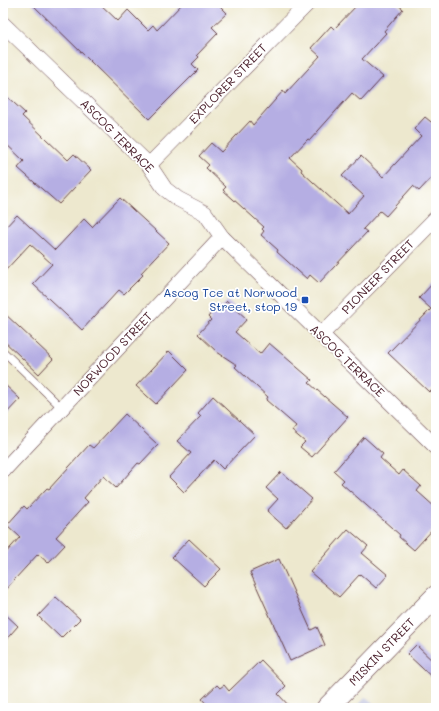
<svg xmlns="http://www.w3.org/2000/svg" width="439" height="711" font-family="Mali,sans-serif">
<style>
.industrial{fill:#c0c2dd}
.building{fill:#b5aee3}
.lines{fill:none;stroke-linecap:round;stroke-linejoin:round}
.service-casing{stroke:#623d43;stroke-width:8}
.minor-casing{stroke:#623d43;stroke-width:16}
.secondary-casing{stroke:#623d43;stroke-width:22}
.service{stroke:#fff;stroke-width:7}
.minor{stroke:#fff;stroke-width:15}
.secondary{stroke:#fff;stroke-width:21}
.transit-dot{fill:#1a4fb4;stroke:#fff;stroke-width:1.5}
.labels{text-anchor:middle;stroke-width:3.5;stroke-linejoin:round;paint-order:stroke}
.street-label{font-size:12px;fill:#4a1f2b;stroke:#fff}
.transit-label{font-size:12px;fill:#164399;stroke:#fff;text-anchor:end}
</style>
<rect width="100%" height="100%" fill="#fff"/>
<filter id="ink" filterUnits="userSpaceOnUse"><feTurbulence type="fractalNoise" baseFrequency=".025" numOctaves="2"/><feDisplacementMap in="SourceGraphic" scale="8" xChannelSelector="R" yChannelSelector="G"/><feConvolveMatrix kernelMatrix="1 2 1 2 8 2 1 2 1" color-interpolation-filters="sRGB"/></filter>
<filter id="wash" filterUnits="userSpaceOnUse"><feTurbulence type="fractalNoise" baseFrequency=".012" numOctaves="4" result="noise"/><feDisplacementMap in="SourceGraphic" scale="16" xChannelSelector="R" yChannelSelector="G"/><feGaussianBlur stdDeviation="0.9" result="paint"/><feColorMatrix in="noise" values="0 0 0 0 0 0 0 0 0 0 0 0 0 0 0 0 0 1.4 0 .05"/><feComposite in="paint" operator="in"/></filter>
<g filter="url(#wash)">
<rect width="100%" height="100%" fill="#ede8ce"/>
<polygon class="industrial" points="366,697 377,708 356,708"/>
<g id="blocks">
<g class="building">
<polygon points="31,3 99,3 118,21 128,10 148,30 153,25 157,30 183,3 217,3 227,13 212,27 218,33 197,55 199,57 192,64 198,70 149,119"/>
<polygon points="359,3 396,3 403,9 384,31 386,33 362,59 383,77 361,101 352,93 310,140 308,139 290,158 302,169 301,171 348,214 364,196 342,176 361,156 383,177 421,136 414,129 425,117 436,126 436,173 419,191 413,186 386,216 380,211 363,229 367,232 319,283 310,275 307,279 277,252 278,250 261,235 264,231 262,229 264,227 223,190 226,187 206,168 209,165 199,156 211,143 221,152 250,121 253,125 283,91 285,94 320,56 311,48 331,26 334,29"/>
<polygon points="3,93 25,113 22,116 68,160 74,154 91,170 59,204 18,168 24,161 3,141"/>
<polygon points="120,198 169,243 141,273 143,275 124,294 119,290 82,330 33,284 52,264 30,244 3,273 3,230 17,215 55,250 84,219 92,227"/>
<polygon points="436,280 436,385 429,392 388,353 431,309 419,298"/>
<polygon points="227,301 247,319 235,332 260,354 269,343 312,380 309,383 348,417 312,457 300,447 305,442 292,431 296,426 266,400 268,397 235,367 237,365 217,352 198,334 211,320 208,317 218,305 221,308"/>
<polygon points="3,312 53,359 39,374 3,340"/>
<polygon points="169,351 188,370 156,404 136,386"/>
<polygon points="3,383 20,399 3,417"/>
<polygon points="213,396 255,435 223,469 214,460 184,492 169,477 191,453 177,441 201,416 198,413"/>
<polygon points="125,414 158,445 140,464 138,463 116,488 103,476 84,498 88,502 56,537 65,545 48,563 38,554 3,592 3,556 20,537 7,525 24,506 27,509 47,488 49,489 89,445 93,448"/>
<polygon points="364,437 383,454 380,458 399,475 403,470 421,486 417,491 436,508 436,526 414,550 399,537 400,535 341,483 344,480 334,471"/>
<polygon points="281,472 312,499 286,528 267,511 278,499 266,488"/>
<polygon points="348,529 368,546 362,553 388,575 376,588 360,574 339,597 310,572"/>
<polygon points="189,539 221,569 204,586 172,557"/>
<polygon points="279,559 311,630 317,627 325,645 290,661 250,572"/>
<polygon points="56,597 80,619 61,638 38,616"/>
<polygon points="3,612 18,626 3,643"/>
<polygon points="416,645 436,664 436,681 407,654"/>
<polygon points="261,660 286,686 278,694 291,708 210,708 202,699 217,685 220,688 224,685 229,691"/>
</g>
</g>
</g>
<g filter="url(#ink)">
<use href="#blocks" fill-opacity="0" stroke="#623d43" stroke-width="1"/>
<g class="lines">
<defs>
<polyline id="service" points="3,351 62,408"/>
<g id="minor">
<polyline points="3,24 149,165 165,189 178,199 205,213 222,237 436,447"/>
<polyline points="149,165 308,3"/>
<polyline points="321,335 436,218"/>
<polyline points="3,471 222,237"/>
</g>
<polyline id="secondary" points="327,708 436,596"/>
</defs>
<use href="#service" class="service-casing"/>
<use href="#minor" class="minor-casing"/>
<use href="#secondary" class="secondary-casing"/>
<use href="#service" class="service"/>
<use href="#minor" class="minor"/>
<use href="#secondary" class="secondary"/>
</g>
</g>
<rect class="transit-dot" x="301" y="296" width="8" height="8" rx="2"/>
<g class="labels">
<g class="street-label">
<text transform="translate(228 84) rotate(-46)" y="4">EXPLORER STREET</text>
<text transform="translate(117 136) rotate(45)" y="4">ASCOG TERRACE</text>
<text transform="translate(378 277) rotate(-46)" y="4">PIONEER STREET</text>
<text transform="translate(113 354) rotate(-47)" y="4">NORWOOD STREET</text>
<text transform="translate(347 361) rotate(44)" y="4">ASCOG TERRACE</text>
<text transform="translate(382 652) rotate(-46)" y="4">MISKIN STREET</text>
</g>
<g class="transit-label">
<text x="297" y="297">Ascog Tce at Norwood<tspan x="297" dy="14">Street, stop 19</tspan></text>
</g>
</g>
<rect width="439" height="711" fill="none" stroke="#fff" stroke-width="16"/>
</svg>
